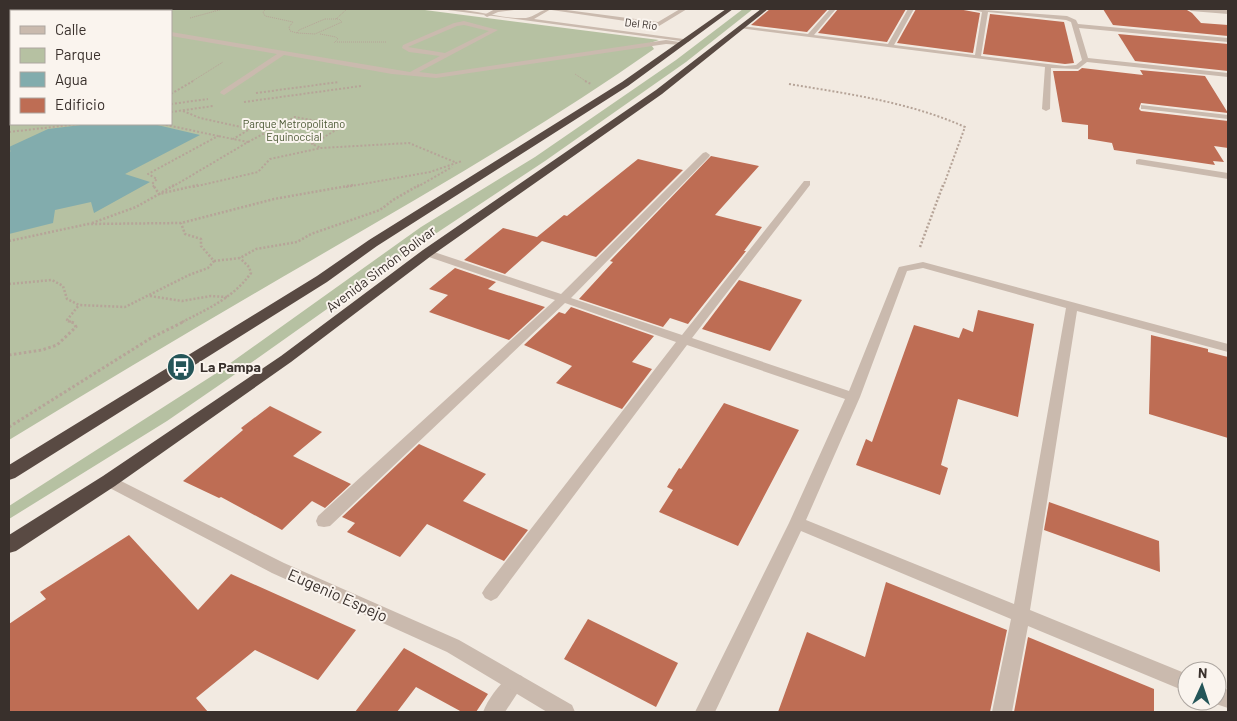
<svg xmlns="http://www.w3.org/2000/svg" width="1237" height="721" font-family="Barlow,sans-serif">
<style>
.green{fill:#b6c1a2;fill-rule:evenodd}
.water{fill:#82acad}
.building{fill:#be6d54}
.lines{fill:none;stroke-linecap:round;stroke-linejoin:round}
.path-far3{stroke:#b6a498;stroke-width:1;stroke-dasharray:1 1;stroke-linecap:butt}
.path-far2{stroke:#b6a498;stroke-width:2;stroke-dasharray:2 2;stroke-linecap:butt}
.path-far1{stroke:#b6a498;stroke-width:2.5;stroke-dasharray:2 2;stroke-linecap:butt}
.path{stroke:#b6a498;stroke-width:3;stroke-dasharray:2.5 2.5;stroke-linecap:butt}
.lane{fill:#cabaae;fill-rule:evenodd}
.street{fill:#cabaae;fill-rule:evenodd}
.highway{fill:#594a43;fill-rule:evenodd}
.labels{text-anchor:middle;stroke-width:4;stroke-linejoin:round;paint-order:stroke}
.far-street-label{font-size:11px;fill:#39302c;stroke:#faf4ee}
.far-park-label{font-size:11px;fill:#485631;stroke:#faf4ee}
.street-label{font-size:14px;fill:#39302c;stroke:#faf4ee}
.poi-label{font-size:14px;font-weight:bold;fill:#39302c;stroke:#faf4ee;text-anchor:start}
.near-street-label{font-size:16px;fill:#39302c;stroke:#faf4ee}
</style>
<rect width="100%" height="100%" fill="#f2eae1"/>
<g class="green">
<path d="M9,9H417L659,40L650,43L654,49C545,126 428,192 312,260C210,319 109,379 9,440ZM11,11H171V124H11Z"/>
<polygon points="743,9 753,9 686,62 545,161 399,258 231,377 167,421 9,519 9,506 215,374 421,227 535,157 676,60"/>
</g>
<polygon class="water" points="89,124 153,124 200,135 125,174 150,182 94,213 91,202 55,210 53,223 9,234 9,152 11,151 9,150 9,147 48,129"/>
<g class="building">
<polygon points="770,9 828,9 807,32 751,25"/>
<polygon points="838,9 906,9 887,42 818,33"/>
<polygon points="916,9 958,9 980,13 973,53 897,43"/>
<polygon points="1103,9 1187,10 1192,13 1201,23 1228,25 1228,36 1113,25"/>
<polygon points="990,14 1064,22 1074,63 1065,64 983,54"/>
<polygon points="1118,34 1228,44 1228,71 1135,61"/>
<polygon points="1082,68 1143,75 1140,70 1205,76 1228,113 1141,103 1139,109 1141,111 1228,121 1228,148 1214,146 1224,162 1213,161 1215,165 1114,150 1112,143 1088,139 1088,125 1062,122 1053,71 1078,71"/>
<polygon points="711,156 759,166 715,215 762,227 744,251 746,251 688,324 670,318 663,327 579,299 613,262 610,261"/>
<polygon points="638,159 683,170 596,257 542,241 505,274 464,260 503,228 537,237 564,215 567,216"/>
<polygon points="455,268 496,282 488,289 545,307 509,340 429,312 448,295 429,289"/>
<polygon points="739,280 802,300 770,351 702,329"/>
<polygon points="571,307 654,336 632,362 652,369 622,409 556,383 572,366 524,345 559,312 565,314"/>
<polygon points="978,310 1034,324 1018,417 958,399 941,465 948,468 940,495 856,465 866,439 872,442 914,325 959,338 963,328 973,332"/>
<polygon points="1151,335 1208,349 1208,352 1228,357 1228,438 1149,414"/>
<polygon points="724,403 799,430 738,546 659,512 673,490 667,487 679,468 681,469"/>
<polygon points="270,406 322,432 293,456 351,484 325,508 312,501 282,530 221,497 219,498 183,481 243,430 241,428"/>
<polygon points="419,444 486,474 463,501 528,530 504,561 427,524 400,557 347,532 355,523 342,517"/>
<polygon points="1049,502 1159,541 1160,572 1044,530"/>
<polygon points="129,535 198,610 231,574 356,630 318,680 255,650 196,698 208,712 9,712 9,624 46,599 40,592"/>
<polygon points="886,582 1007,630 990,712 778,712 807,632 865,657"/>
<polygon points="588,619 678,663 656,707 564,659"/>
<polygon points="1028,637 1154,689 1154,712 1014,712"/>
<polygon points="404,648 488,694 476,712 462,712 416,687 397,712 355,712"/>
</g>
<g class="lines">
<g class="path-far3">
<polyline points="208,9 216,10"/>
<polyline points="266,9 263,12 265,16 293,22 289,27 290,31 297,33"/>
<polyline points="190,18 223,9"/>
<polygon points="325,19 339,19 342,22 315,34 297,33 299,30"/>
<polyline points="336,19 347,9"/>
<polyline points="320,34 336,37 338,39 334,43"/>
<polyline points="337,42 387,42"/>
<polyline points="575,74 587,82"/>
<polyline points="191,82 223,62"/>
</g>
<g class="path-far2">
<polyline points="585,81 591,84"/>
<path d="M789,84C849,94 909,102 965,127L943,187"/>
<polyline points="256,93 339,82"/>
<polyline points="171,94 193,81"/>
<polyline points="244,102 361,86"/>
<polyline points="171,104 208,99"/>
<polyline points="183,111 200,118 250,129 233,139"/>
<polyline points="171,112 213,106"/>
<polyline points="9,123 11,123"/>
<polyline points="9,132 79,124"/>
<polyline points="248,142 295,117 343,126 312,144 321,148"/>
<polyline points="154,187 152,184 157,179 148,174 218,136 162,124"/>
<polyline points="172,187 248,142 218,136"/>
<polyline points="193,187 258,172 270,159 321,148 409,143 457,163"/>
<polyline points="346,187 430,172 462,161"/>
<polyline points="417,187 452,167"/>
</g>
<g class="path-far1">
<polyline points="174,185 159,194 198,185"/>
<polyline points="92,223 136,207 159,194 153,185"/>
<polyline points="9,241 88,224 181,223 274,199 353,185"/>
<polyline points="920,247 943,185"/>
<polyline points="214,261 240,258 256,249 297,242 311,234 380,210 393,200 419,185"/>
<polyline points="9,284 52,280 63,286 67,299 79,305 125,307 189,275 208,268 214,261 201,246 201,239 185,234 181,223"/>
<polyline points="150,296 182,301 211,296 227,297"/>
<polyline points="71,322 67,320 79,305"/>
<path d="M182,322C208,309 234,297 251,273L249,267L240,258"/>
</g>
<g class="path">
<polyline points="9,355 42,350 57,345 76,327 74,323 68,321"/>
<polyline points="9,427 151,338 185,321"/>
</g>
<g class="lane">
<polygon points="27,9 41,9 48,11 34,11"/>
<polygon points="495,9 522,9 498,12 487,17 484,15"/>
<polygon points="545,9 559,9 658,22 680,9 687,9 659,26"/>
<polygon points="9,13 11,14 11,18 9,17"/>
<path d="M464,21L498,30L419,72L436,74L666,40L686,43L683,45L666,44L436,78L392,74L284,55L224,95L220,93L221,91L277,54L171,36V32L410,72L440,56L409,52L402,48L403,45L454,23ZM464,25L489,31L445,53L408,47L457,26Z"/>
<path d="M515,674L522,676L524,683L505,712H483C488,699 502,679 515,674Z"/>
</g>
<g class="street">
<path d="M440,9C469,7 497,19 526,18C534,17 541,9 551,9L534,19L691,40L688,42Z"/>
<path d="M830,9H836L814,35L888,44L908,9H914L894,45L975,55L982,12L969,9L1067,16L1076,20L1078,24L1228,38V42L1079,28L1088,58L1228,73V77L1087,62L1078,69L1051,68L1050,109L1046,111L1042,109L1045,67L739,28L742,26L808,34ZM988,12L1066,20L1071,22L1082,60L1076,65L1065,66L981,56Z"/>
<polygon points="1188,9 1228,10 1228,14 1191,11"/>
<polygon points="1141,105 1228,115 1228,119 1144,109 1141,109"/>
<path d="M706,152L710,155L709,157L571,298L682,335L804,181H810V185L692,338L849,391L898,269L899,267L923,262L1228,344V352L1077,311L1030,610L1187,674V692L1028,626L1012,712H992L1011,619L801,531L715,712H695L789,523L845,399L687,345L497,598L491,601L485,598L482,593L485,588L676,342L565,303L330,526L324,527L318,526L316,521L318,516L555,300L423,255L422,253L423,251H431L561,294L703,153ZM923,268L1066,308L1014,604L806,520L860,397L907,271Z"/>
<polygon points="1139,159 1228,173 1228,179 1136,164 1136,160"/>
<polygon points="109,475 284,563 459,640 572,705 575,712 547,712 447,652 272,573 104,485 102,481 104,477"/>
<polygon points="1217,685 1228,690 1228,708 1210,702 1217,701"/>
</g>
<g class="highway">
<polygon points="726,9 733,9 628,86 377,246 327,282 15,478 9,480 9,465 317,276 369,240 622,82"/>
<polygon points="761,9 768,9 662,94 431,256 291,362 115,486 16,551 9,553 9,535 103,476 281,356 423,250 656,90"/>
</g>
</g>
<defs>
<symbol id="bus-disc" viewBox="-11 -11 22 22"><circle r="9.5" fill="#245558" stroke="#faf4ee"/><path d="M-5-6H5V4H4V6H2V4H-2V6H-4V4H-5ZM-3.5-4V0h7V-4ZM-3.5 1.2v1.5H-2V1.2ZM2 1.2v1.5H3.5V1.2Z" fill="#fff"/></symbol>
</defs>
<g fill-rule="evenodd">
<use href="#bus-disc" x="165" y="351" width="32" height="32"/>
</g>
<g class="labels">
<g class="far-street-label">
<text transform="translate(641 24) rotate(7)" y="4">Del Rio</text>
</g>
<g class="far-park-label">
<text x="294" y="128">Parque Metropolitano<tspan x="294" dy="13">Equinoccial</tspan></text>
</g>
<g class="street-label">
<text transform="translate(381 269) rotate(-37)" y="5">Avenida Simón Bolívar</text>
</g>
<g class="poi-label">
<text x="200" y="372">La Pampa</text>
</g>
<g class="near-street-label">
<text transform="translate(338 595) rotate(24)" y="6">Eugenio Espejo</text>
</g>
</g>
<rect width="1237" height="721" fill="none" stroke="#39302c" stroke-width="20"/>
<rect x="10" y="10" width="162" height="115" fill="#faf4ee" stroke="#ada6a0"/>
<rect x="20" y="26" width="25" height="8" fill="#cabaae" stroke="#ada6a0"/>
<text x="55" y="35" font-size="15" fill="#39302c">Calle</text>
<rect x="20" y="48" width="25" height="15" fill="#b6c1a2" stroke="#ada6a0"/>
<text x="55" y="60" font-size="15" fill="#39302c">Parque</text>
<rect x="20" y="72" width="25" height="15" fill="#82acad" stroke="#ada6a0"/>
<text x="55" y="85" font-size="15" fill="#39302c">Agua</text>
<rect x="20" y="98" width="25" height="15" fill="#be6d54" stroke="#ada6a0"/>
<text x="55" y="110" font-size="15" fill="#39302c">Edificio</text>
<g transform="translate(1202 686) rotate(3)"><circle r="24" fill="#faf4ee" stroke="#ada6a0"/>
<path d="M0-4L9 19L0 12L-9 19Z" fill="#245558"/>
<text y="-8" font-size="14" font-weight="bold" text-anchor="middle" fill="#39302c">N</text>
</g>
</svg>
